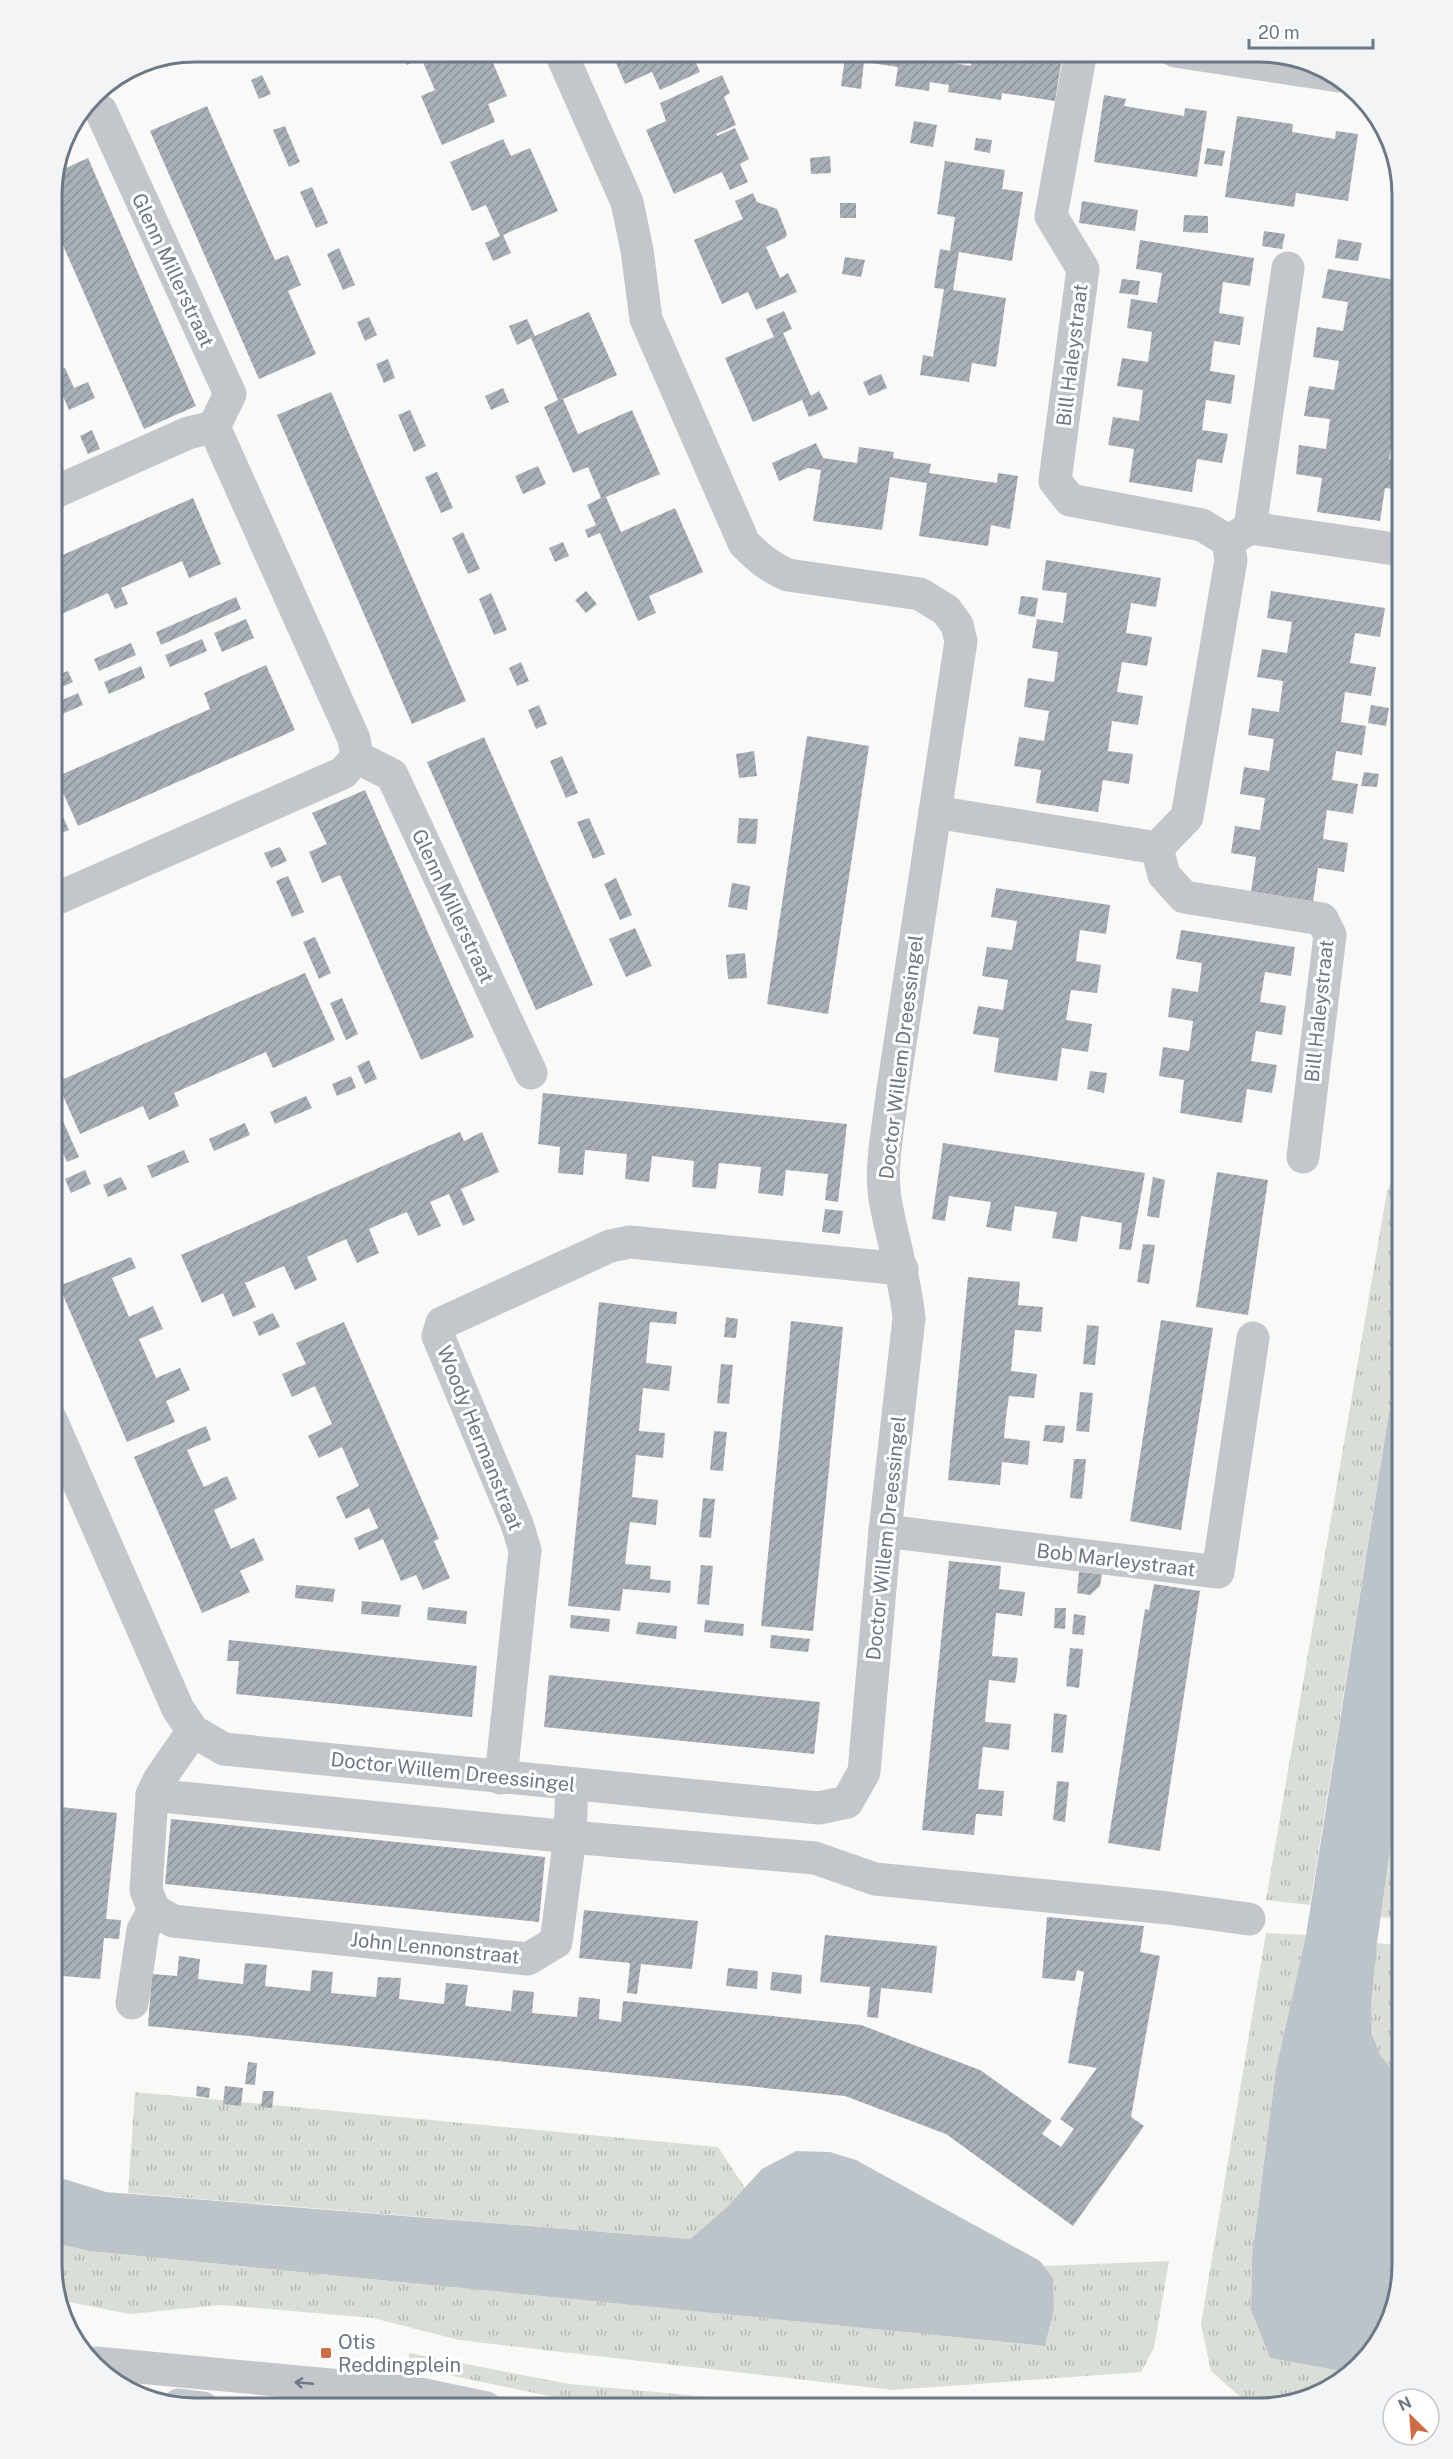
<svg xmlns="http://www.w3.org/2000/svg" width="1453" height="2459" font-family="'Public Sans',sans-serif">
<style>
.grass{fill:url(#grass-tufts)}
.water{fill:#bcc4c9}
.building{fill:url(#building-hatch)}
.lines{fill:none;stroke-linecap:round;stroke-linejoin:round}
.minor{stroke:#c3c6ca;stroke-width:33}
.oneway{stroke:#6c7885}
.poi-dot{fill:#ce6d43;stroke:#fff;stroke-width:2}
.labels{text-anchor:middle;stroke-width:6;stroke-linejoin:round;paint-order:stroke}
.street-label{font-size:20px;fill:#6c7885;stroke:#fff}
.poi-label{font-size:20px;fill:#6c7885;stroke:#fff;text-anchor:start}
.rim{fill:none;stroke:#6c7885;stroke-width:3}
</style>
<defs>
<pattern id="grass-tufts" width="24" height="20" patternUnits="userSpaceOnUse" patternTransform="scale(1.5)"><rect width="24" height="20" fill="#d9ded7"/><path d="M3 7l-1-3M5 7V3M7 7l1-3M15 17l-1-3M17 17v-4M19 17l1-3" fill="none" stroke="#b4b9b4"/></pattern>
<pattern id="building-hatch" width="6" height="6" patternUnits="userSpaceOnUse" patternTransform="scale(1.5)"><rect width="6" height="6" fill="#a9afb6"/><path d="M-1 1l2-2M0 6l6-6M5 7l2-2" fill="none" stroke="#8e939a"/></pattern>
</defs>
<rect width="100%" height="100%" fill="#f9f9f8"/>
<g class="grass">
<polygon points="195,51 104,91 102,87 140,62"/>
<polygon points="1391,1183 1402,1185 1402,1330 1310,1905 1266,1900 1387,1191"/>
<polygon points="1402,1767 1402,1919 1381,1917"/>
<polygon points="1266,1933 1306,1935 1276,2069 1252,2257 1251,2310 1270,2358 1346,2372 1322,2393 1253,2408 1211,2371 1201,2324"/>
<path d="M1377,1943L1402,1946V2074C1357,2061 1373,1977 1377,1943Z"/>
<polygon points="135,2092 718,2147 745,2188 726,2208 690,2239 128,2193"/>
<polygon points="51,2242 89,2251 1045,2346 1054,2309 1053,2278 1043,2266 1169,2261 1154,2348 1141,2372 892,2390 459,2340 373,2318 221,2305 130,2314 59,2300 51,2264"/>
<polygon points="409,2353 569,2384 826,2408 608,2408 409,2367"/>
</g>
<g class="water">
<polygon points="1402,1330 1402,1767 1377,1943 1371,2004 1372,2034 1380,2055 1393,2071 1402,2074 1402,2265 1378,2344 1346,2372 1270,2358 1251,2310 1252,2257 1276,2069 1306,1935"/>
<polygon points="796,2151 830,2152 856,2160 1040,2261 1053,2278 1054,2309 1045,2346 89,2251 51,2242 51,2175 106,2192 690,2239 726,2208 762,2169"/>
</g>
<g class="building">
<polygon points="401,51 488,51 507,96 488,104 495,122 442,145 421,96 435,90 421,58 407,65"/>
<polygon points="611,51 680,51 683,58 692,54 700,72 660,90 652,72 625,84"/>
<polygon points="846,51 935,51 934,60 971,66 973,51 1063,51 1055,101 1002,93 1001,100 948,92 949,85 930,82 929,91 895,86 898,67 864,62 861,89 841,86"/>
<polygon points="262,75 271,94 259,99 251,80"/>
<polygon points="722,75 730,93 724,97 736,125 716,134 717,136 735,128 749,159 740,164 748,182 730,190 722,172 674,194 646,130 666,121 660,103"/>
<polygon points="1104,95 1126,99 1124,106 1184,116 1185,108 1207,111 1197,177 1094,162"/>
<polygon points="207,106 275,260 288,255 301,285 288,291 316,354 259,379 150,131"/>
<polygon points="1237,116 1293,124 1292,132 1335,139 1336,131 1358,134 1348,201 1296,193 1294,207 1225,197"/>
<polygon points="914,121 937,125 933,147 910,143"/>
<polygon points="285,126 300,162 289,167 273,130"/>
<polygon points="976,138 992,140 990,153 974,150"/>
<polygon points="503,139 511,156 530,148 558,211 503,235 511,253 493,261 485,243 500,236 486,205 472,211 450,162"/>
<polygon points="1207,148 1225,151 1222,166 1204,164"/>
<polygon points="830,156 831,173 811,174 810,158"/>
<polygon points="88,158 196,406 144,429 51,218 51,185 55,173"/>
<polygon points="945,161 1005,170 1002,189 1023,192 1012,261 959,252 953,290 1006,298 996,367 972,363 969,382 920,375 923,355 933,357 944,289 934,288 937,268 940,249 950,251 955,217 937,214"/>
<polygon points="1400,184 1402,195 1402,210 1396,209"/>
<polygon points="312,187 328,223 316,228 300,192"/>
<polygon points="753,193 757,202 777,209 787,234 785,238 766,247 780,278 788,273 797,292 756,310 748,292 722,304 694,240 743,219 735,201"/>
<polygon points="1082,201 1138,210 1135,231 1079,223"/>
<rect x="840" y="203" width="16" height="15"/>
<polygon points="1184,215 1208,216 1208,233 1183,232"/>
<polygon points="1264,231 1285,234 1282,249 1262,246"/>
<polygon points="1338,239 1362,243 1358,261 1335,258"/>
<polygon points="1140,240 1254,258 1250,286 1223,282 1219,313 1244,317 1240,345 1214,341 1210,371 1235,375 1231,404 1206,400 1202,430 1228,434 1222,463 1197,459 1192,492 1129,482 1134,449 1108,445 1113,417 1139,421 1143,390 1117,386 1122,358 1148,362 1152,332 1127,328 1131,299 1157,303 1162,273 1136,269"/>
<polygon points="339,248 355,285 343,290 327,254"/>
<polygon points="845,257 865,260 861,277 842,274"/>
<polygon points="1328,269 1402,281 1402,378 1398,401 1402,401 1402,431 1394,429 1389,459 1402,461 1402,490 1385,488 1380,521 1317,512 1322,478 1296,474 1299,445 1326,449 1330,419 1304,416 1309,386 1334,390 1339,361 1313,357 1317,327 1343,331 1348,302 1322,298"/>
<polygon points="1122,279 1140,281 1138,295 1119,293"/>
<polygon points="784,311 792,329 783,333 811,396 819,391 828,409 809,417 802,400 753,422 725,358 774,337 766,319"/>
<polygon points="589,312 617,375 563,399 578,434 632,410 660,474 606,497 621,532 675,508 703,572 649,596 656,613 638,621 600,533 588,538 585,530 596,525 587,505 601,498 588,467 573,473 544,407 558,400 531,338 517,345 509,326 527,319 535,336"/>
<polygon points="369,317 377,335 365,341 357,322"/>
<polygon points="388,359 395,378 384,383 376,364"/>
<polygon points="65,368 74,388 88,382 95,398 69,410 53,373"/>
<polygon points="881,374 887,388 869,396 863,382"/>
<polygon points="503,388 509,402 491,410 485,396"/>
<polygon points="331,392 466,701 412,724 277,415"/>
<polygon points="410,410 426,446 414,452 398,415"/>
<polygon points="92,430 100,449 88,454 80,436"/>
<polygon points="816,443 823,458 857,463 859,447 894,452 893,458 931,464 929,473 997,483 998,473 1018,476 1010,529 991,525 988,546 919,536 927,483 890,477 882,530 813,521 821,470 808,468 779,481 772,463"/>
<polygon points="538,466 546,484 523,494 515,476"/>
<polygon points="437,472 453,508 441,513 425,477"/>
<polygon points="193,498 221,564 189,578 182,561 121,588 128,604 115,609 108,593 51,619 51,560"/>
<polygon points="463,532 480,569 468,574 452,538"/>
<polygon points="563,542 569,556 555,562 549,548"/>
<polygon points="1046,560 1161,578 1156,607 1131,603 1126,633 1152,637 1147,666 1122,662 1117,692 1143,696 1138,725 1112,721 1108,751 1133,754 1129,784 1103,780 1098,812 1036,803 1041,770 1014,766 1019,737 1044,741 1049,711 1024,707 1028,678 1054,682 1058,652 1032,648 1037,619 1063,623 1067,593 1042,590"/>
<polygon points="586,591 597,604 586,613 575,600"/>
<polygon points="1271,591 1385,608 1380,637 1355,633 1350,663 1376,667 1371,696 1345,692 1341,722 1366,726 1362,755 1336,751 1332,780 1358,784 1353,814 1327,810 1323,839 1348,843 1344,872 1318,868 1313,902 1251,892 1256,857 1231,853 1235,826 1260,830 1265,798 1240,794 1244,767 1269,771 1274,739 1248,735 1252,708 1279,712 1283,681 1257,677 1262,649 1287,653 1292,622 1267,618"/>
<polygon points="491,593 507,630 494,635 479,599"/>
<polygon points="1021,596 1038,598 1035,617 1018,614"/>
<polygon points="236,597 241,609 161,645 156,632"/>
<polygon points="246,619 254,638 222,652 214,633"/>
<polygon points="202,639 207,651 170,667 165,655"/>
<polygon points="131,643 136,655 99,671 94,659"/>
<polygon points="521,662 529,681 517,686 509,668"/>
<polygon points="266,665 295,730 78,826 56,777 210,709 204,693"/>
<polygon points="141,666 145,678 109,694 104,682"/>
<polygon points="68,671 73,682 51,692 51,678"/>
<polygon points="78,693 83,705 51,719 51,705"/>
<polygon points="539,705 547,724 536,729 528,710"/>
<polygon points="1371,705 1389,708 1386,726 1368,723"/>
<polygon points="807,736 869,746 828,1014 767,1004"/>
<polygon points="484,737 593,985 536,1010 427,762"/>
<polygon points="754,751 757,776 739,778 736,754"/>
<polygon points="562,756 578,793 566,798 550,761"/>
<polygon points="1364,772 1379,774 1377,787 1361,786"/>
<polygon points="51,790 69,830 51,837"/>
<polygon points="365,790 474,1037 421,1060 340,875 322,883 309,852 327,844 312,813"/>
<polygon points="589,818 605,854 593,859 577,822"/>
<polygon points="739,818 758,819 756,844 737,843"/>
<polygon points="280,847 287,861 271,868 264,853"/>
<polygon points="288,876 304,912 292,917 276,881"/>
<polygon points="616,878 632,915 620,920 604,884"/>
<polygon points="732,883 750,886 747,910 728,907"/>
<polygon points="996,888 1110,905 1106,934 1080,930 1076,961 1101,965 1097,993 1071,990 1066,1020 1092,1024 1088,1052 1062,1048 1057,1081 994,1072 999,1038 973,1034 978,1006 1003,1010 1008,980 982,976 987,947 1012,950 1017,921 991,917"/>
<polygon points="635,928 652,966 626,977 609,939"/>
<polygon points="1181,930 1295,947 1291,976 1265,972 1260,1002 1286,1006 1282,1035 1256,1031 1251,1061 1277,1065 1272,1093 1247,1089 1242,1123 1180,1113 1184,1080 1159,1076 1163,1047 1189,1051 1193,1021 1168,1017 1172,988 1198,992 1202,963 1176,959"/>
<polygon points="315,937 331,973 319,979 303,942"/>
<polygon points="745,953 747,978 728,979 726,955"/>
<polygon points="305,973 335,1040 273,1068 266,1052 174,1093 179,1106 149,1120 143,1106 80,1134 57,1082"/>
<polygon points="342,998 358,1034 346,1040 330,1003"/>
<polygon points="369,1060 377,1079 365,1084 357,1066"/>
<polygon points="1090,1071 1107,1073 1104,1093 1087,1089"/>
<polygon points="351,1076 356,1088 337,1096 332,1084"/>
<polygon points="543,1093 847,1124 838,1202 825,1200 828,1174 786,1170 783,1196 758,1193 761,1167 719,1163 716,1189 692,1187 694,1161 652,1156 649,1182 625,1179 627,1154 585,1150 583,1175 558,1173 560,1147 538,1144"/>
<polygon points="306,1096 312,1108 275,1124 270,1112"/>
<polygon points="63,1121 79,1157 67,1162 51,1126"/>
<polygon points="245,1123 250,1135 214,1151 209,1139"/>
<polygon points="460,1132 464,1141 482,1132 499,1172 461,1189 475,1220 463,1226 449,1194 430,1202 441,1226 418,1236 407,1212 388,1220 369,1229 379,1253 357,1263 346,1239 307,1257 317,1280 295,1290 284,1266 245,1283 256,1307 245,1312 233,1317 223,1293 202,1303 181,1255"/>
<polygon points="943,1143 1145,1173 1131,1250 1119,1249 1122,1223 1081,1216 1077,1242 1052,1238 1057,1212 1015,1206 1011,1231 986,1227 991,1202 949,1196 945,1221 932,1219"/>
<polygon points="184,1150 189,1162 152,1178 147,1166"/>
<polygon points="85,1170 91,1184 71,1193 65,1179"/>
<polygon points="1217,1172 1268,1180 1248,1315 1196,1307"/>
<polygon points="121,1177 127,1189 108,1197 103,1185"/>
<polygon points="1153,1177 1165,1180 1159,1218 1147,1216"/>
<polygon points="825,1209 843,1211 840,1234 822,1232"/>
<polygon points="1143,1244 1155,1245 1149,1284 1137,1282"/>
<polygon points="131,1257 136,1268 112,1278 129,1317 153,1306 163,1329 139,1339 156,1378 180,1368 190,1390 166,1401 175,1422 127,1442 59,1286"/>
<polygon points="968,1277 1020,1282 1018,1305 1043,1307 1041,1332 1015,1330 1011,1371 1037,1374 1034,1398 1009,1396 1006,1417 1004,1438 1030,1441 1028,1465 1002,1462 1000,1485 948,1480"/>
<polygon points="599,1302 677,1312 676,1324 650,1322 646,1363 672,1366 669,1391 643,1388 639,1431 665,1433 663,1458 636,1455 632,1497 658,1500 656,1525 630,1522 625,1564 651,1566 650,1579 671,1581 670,1593 623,1589 620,1611 568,1606"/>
<polygon points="273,1313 280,1327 259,1336 253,1322"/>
<polygon points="726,1317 738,1319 736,1338 724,1337"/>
<polygon points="1161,1320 1213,1328 1181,1530 1130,1521"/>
<polygon points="791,1321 843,1327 813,1631 761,1626"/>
<polygon points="344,1322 439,1539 434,1541 450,1578 423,1590 416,1575 401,1581 383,1539 359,1550 354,1538 378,1528 369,1508 346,1519 336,1497 359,1486 342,1447 319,1458 308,1436 332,1424 315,1386 292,1397 282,1374 306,1364 296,1343"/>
<polygon points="1087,1325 1099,1326 1095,1365 1083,1364"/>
<polygon points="721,1364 733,1365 729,1404 717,1403"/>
<polygon points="1080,1392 1093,1393 1089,1432 1076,1431"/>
<polygon points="1045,1425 1065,1426 1063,1443 1043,1441"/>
<polygon points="206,1426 211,1440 187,1450 195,1468 204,1487 227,1476 237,1499 214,1510 231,1549 254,1538 264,1560 240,1571 250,1592 202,1613 134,1457"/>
<polygon points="714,1431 727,1432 723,1471 710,1470"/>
<polygon points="1074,1459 1086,1459 1082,1499 1070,1498"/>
<polygon points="703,1498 715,1499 711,1538 699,1537"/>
<polygon points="949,1561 1001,1566 999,1589 1025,1592 1022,1616 996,1613 992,1656 1018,1658 1017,1671 1015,1683 989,1680 985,1722 1011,1724 1009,1750 983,1747 978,1789 1004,1791 1002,1816 976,1814 974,1835 922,1830"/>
<polygon points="701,1565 713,1566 709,1605 697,1604"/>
<polygon points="1079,1572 1102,1574 1100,1586 1090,1595 1077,1593"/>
<polygon points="1154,1584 1200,1591 1160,1851 1108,1843 1145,1609 1149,1610"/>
<polygon points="296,1585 335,1589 333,1602 295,1598"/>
<polygon points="362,1601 401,1605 399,1617 361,1614"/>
<polygon points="428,1607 467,1611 466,1624 427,1620"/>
<polygon points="1055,1608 1066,1608 1065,1629 1054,1628"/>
<polygon points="1074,1614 1086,1616 1084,1635 1072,1634"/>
<polygon points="571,1615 610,1619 609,1632 570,1628"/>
<polygon points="705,1620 744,1624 743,1636 704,1632"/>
<polygon points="638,1622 677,1626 676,1639 636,1634"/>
<polygon points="771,1635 810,1639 808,1652 770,1648"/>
<polygon points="229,1640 477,1666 472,1717 236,1694 239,1661 227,1661"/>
<polygon points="1070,1648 1083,1649 1079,1688 1066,1686"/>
<polygon points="549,1675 820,1702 814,1754 544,1727"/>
<polygon points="1054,1713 1067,1715 1063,1753 1051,1752"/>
<polygon points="1057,1781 1069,1782 1065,1822 1053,1820"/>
<polygon points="51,1806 117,1813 106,1919 121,1920 119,1939 104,1938 100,1979 51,1975"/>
<polygon points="171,1819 545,1857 539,1922 165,1884"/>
<polygon points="584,1910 698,1921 692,1969 641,1964 637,1994 627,1993 630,1963 579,1958"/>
<polygon points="1047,1917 1144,1926 1140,1952 1160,1956 1131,2117 1144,2126 1073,2226 946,2134 845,2096 148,2026 152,1974 177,1976 179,1956 200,1959 198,1979 243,1984 245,1963 267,1965 265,1986 310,1991 312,1970 333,1972 331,1993 376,1997 378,1977 401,1978 399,1999 444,2004 446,1983 468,1985 465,2006 511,2011 513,1990 534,1992 532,2013 577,2017 579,1997 600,1999 599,2019 621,2022 623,2001 861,2025 980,2070 1052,2121 1042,2134 1061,2147 1074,2129 1060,2119 1097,2068 1068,2063 1084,1972 1077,1970 1075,1981 1042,1978"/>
<polygon points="825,1935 937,1946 932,1993 881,1988 878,2018 867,2017 870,1987 820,1982"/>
<polygon points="728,1968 758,1971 757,1989 726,1986"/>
<polygon points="772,1972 802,1975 801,1994 770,1990"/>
<polygon points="248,2062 257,2063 255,2085 245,2084"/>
<polygon points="197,2086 210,2088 209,2098 196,2096"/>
<polygon points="225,2086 243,2088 241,2106 223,2104"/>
<polygon points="263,2091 274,2091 272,2108 261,2107"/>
</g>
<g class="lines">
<g class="minor">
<polyline points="1081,51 1051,216 1083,269 1055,481 1070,500 1202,525 1228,541 1231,560 1187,817 1157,848"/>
<polyline points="1175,51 1339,76"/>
<polyline points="101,111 230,394 214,427"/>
<polyline points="214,427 354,739 357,757"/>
<polyline points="51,494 188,433 214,427"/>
<polyline points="1250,528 1288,268"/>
<polyline points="1232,539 1250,528 1402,550"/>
<polyline points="357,757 392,775 531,1073"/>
<polyline points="935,812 1157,848"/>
<polyline points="1157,848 1164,875 1184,897 1322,919 1330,935 1303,1157"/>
<polyline points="51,901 343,773 357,757"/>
<path d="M51,1420L178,1709L193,1731L224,1749L819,1808L847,1802L864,1772L885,1531L909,1318C905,1277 892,1239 885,1199C880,1166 888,1130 892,1096L961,641L957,625L946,610L920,594L788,575C770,568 757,557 744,543L646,319L637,250L627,202L560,51"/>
<polyline points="885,1531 1218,1572 1253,1338"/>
<polyline points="501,1778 525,1550 517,1524 438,1336 442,1323 610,1246 630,1242 902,1269"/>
<polyline points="152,1795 570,1837 815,1858 875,1879 1168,1908 1249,1919"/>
<polyline points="154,1910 173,1921 528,1959 556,1942 570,1837 572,1784"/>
<polyline points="132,2003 143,1930 154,1910 146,1890 152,1795 159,1780 193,1731"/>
<polyline points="96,2363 415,2393 486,2408"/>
<polyline points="179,2405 203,2408"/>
</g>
</g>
<defs><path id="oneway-shaft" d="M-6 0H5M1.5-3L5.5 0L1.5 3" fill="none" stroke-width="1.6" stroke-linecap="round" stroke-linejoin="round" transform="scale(1.5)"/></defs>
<use class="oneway" href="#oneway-shaft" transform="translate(304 2383) rotate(-175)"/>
<rect class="poi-dot" x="320" y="2347" width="12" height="12" rx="3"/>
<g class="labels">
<g class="street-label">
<text transform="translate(173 270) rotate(65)" y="7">Glenn Millerstraat</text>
<text transform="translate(1072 355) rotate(-83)" y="7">Bill Haleystraat</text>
<text transform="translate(453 906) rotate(65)" y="7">Glenn Millerstraat</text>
<text transform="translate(1319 1011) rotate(-84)" y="7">Bill Haleystraat</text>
<text transform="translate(901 1057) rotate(-83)" y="7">Doctor Willem Dreessingel</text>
<text transform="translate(480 1438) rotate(68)" y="7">Woody Hermanstraat</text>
<text transform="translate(886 1538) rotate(-84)" y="7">Doctor Willem Dreessingel</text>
<text transform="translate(1116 1560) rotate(7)" y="7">Bob Marleystraat</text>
<text transform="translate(453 1772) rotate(6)" y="7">Doctor Willem Dreessingel</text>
<text transform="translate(435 1948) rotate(6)" y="7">John Lennonstraat</text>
</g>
<g class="poi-label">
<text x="338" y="2349">Otis<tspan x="338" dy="23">Reddingplein</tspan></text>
</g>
</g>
<path d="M0 0H1453V2459H0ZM195 62H1259A133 133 0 0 1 1392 195V2265A133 133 0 0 1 1259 2398H195A133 133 0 0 1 62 2265V195A133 133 0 0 1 195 62Z" fill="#f3f4f5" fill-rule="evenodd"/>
<path class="rim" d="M195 62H1259A133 133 0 0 1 1392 195V2265A133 133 0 0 1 1259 2398H195A133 133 0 0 1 62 2265V195A133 133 0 0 1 195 62Z"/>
<g transform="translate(1411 2417) rotate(335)"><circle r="28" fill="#ffffff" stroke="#c4c9ce" stroke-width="1.5"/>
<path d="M0-4.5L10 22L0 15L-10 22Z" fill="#ce6d43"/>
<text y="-9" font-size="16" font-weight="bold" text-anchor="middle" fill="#6c7885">N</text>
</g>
<path d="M1249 39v9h124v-9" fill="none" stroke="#6c7885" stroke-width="3"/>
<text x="1258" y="39" font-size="18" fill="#6c7885" stroke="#ffffff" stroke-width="4.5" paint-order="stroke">20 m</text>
</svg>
